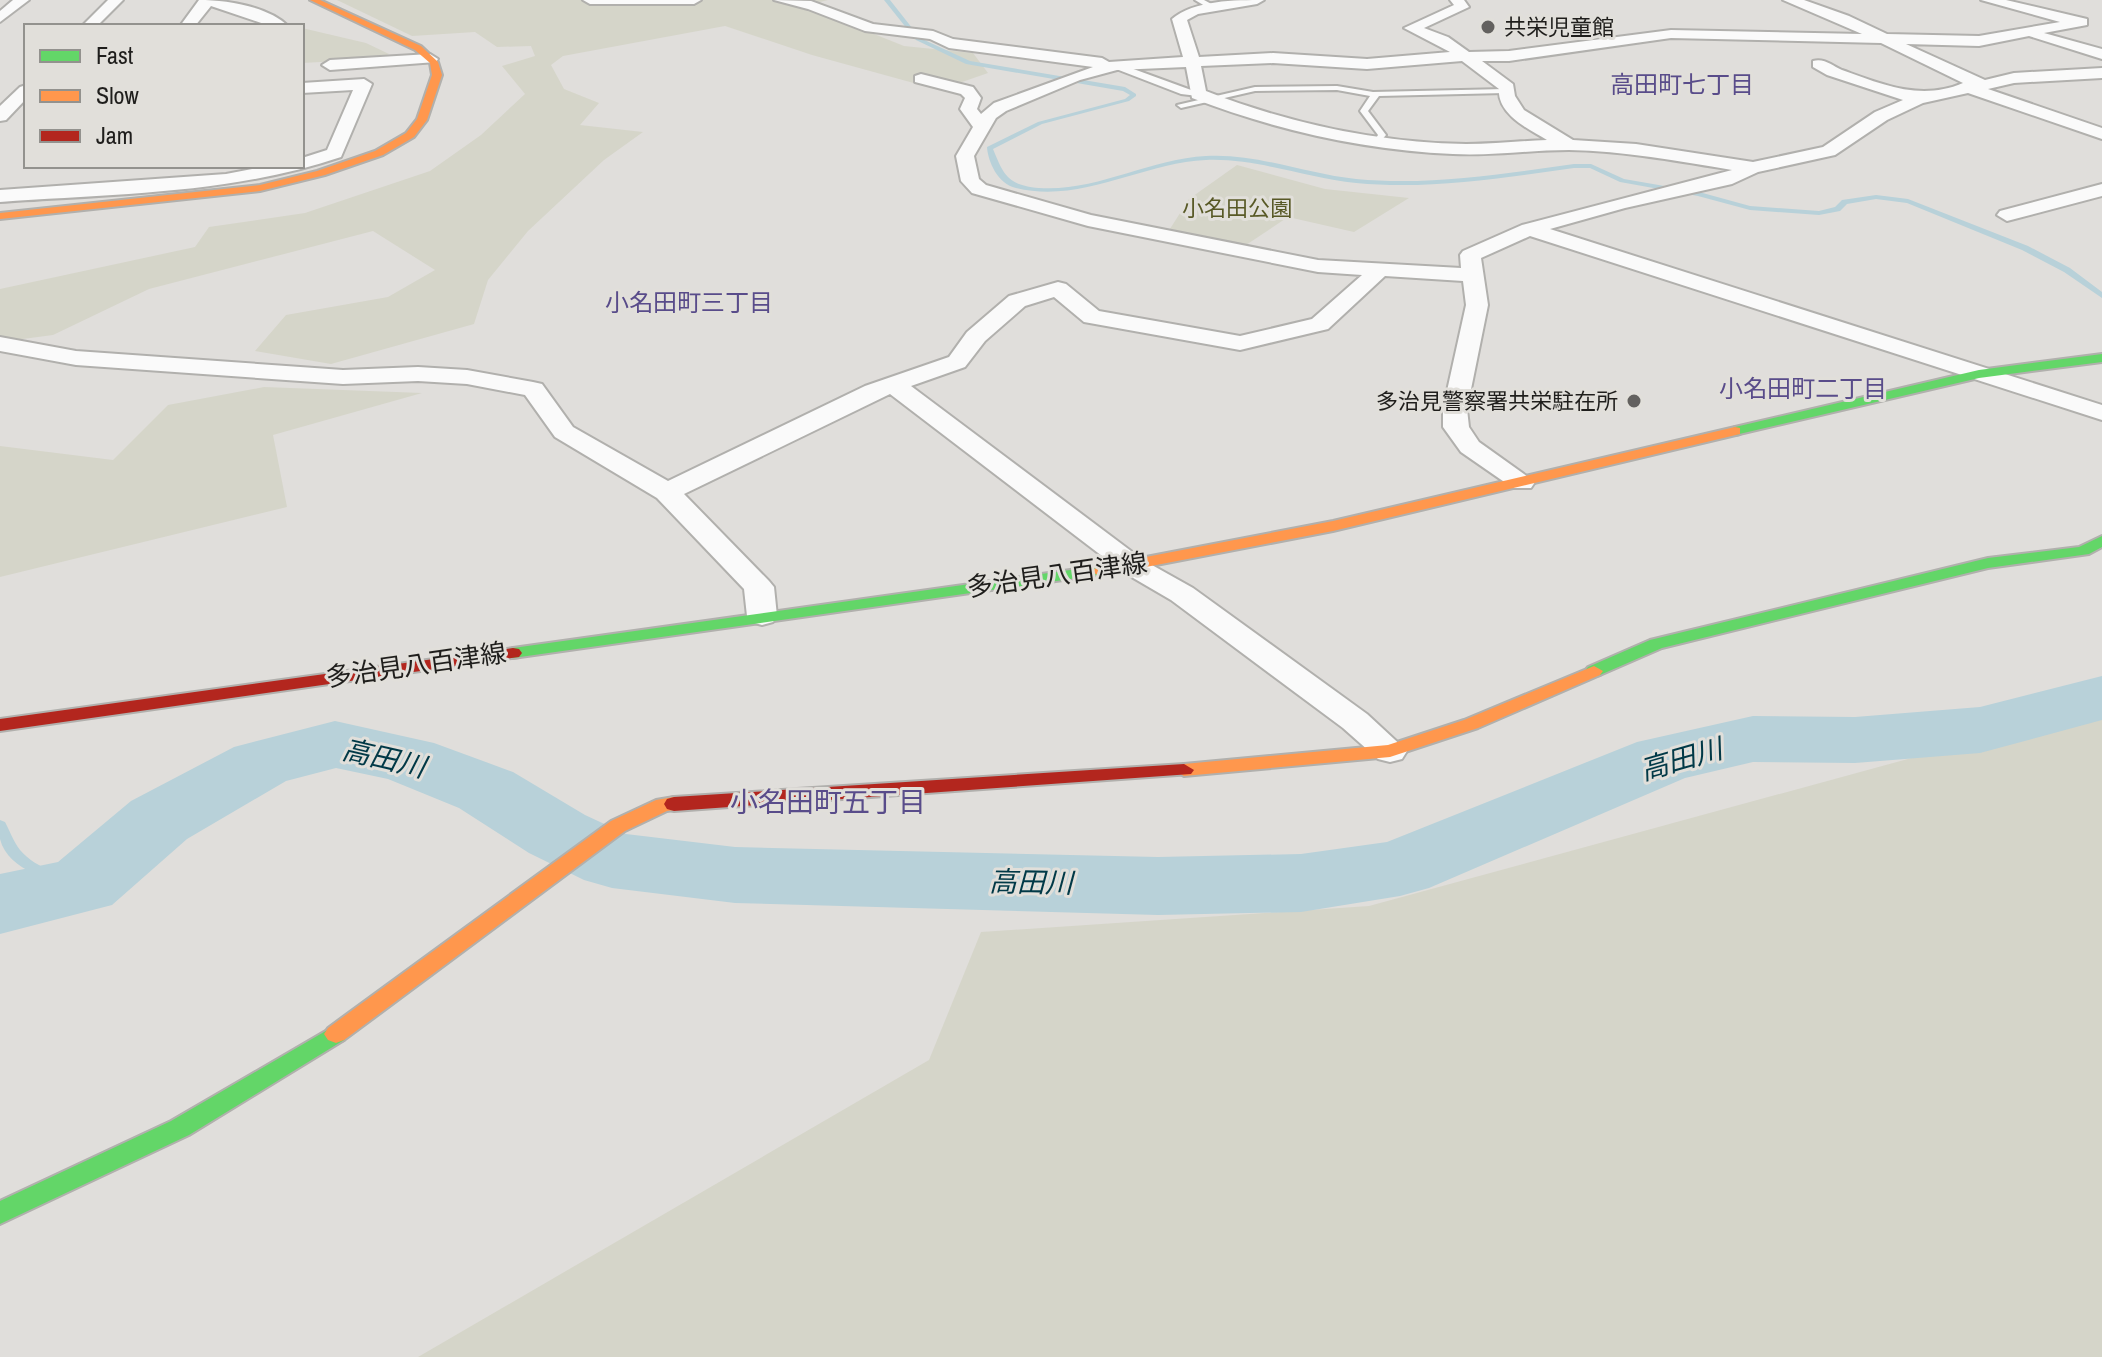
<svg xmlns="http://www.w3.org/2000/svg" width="2102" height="1357" font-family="'Archivo Narrow','Noto Sans JP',sans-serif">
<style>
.green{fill:#d5d5c9}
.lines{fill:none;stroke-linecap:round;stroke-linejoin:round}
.stream{fill:#b8d1d9;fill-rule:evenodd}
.river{fill:#b8d1d9;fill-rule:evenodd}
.lane-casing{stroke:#b1b0ad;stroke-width:4}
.street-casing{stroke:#b1b0ad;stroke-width:4}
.fast-casing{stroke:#b1b0ad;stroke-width:4}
.slow-casing{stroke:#b1b0ad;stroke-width:4}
.jam-casing{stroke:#b1b0ad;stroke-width:4}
.lane{fill:#fafafa;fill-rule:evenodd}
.street{fill:#fafafa;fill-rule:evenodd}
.fast{fill:#63d668;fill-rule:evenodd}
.slow{fill:#ff974d;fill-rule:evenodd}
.jam{fill:#b3261e;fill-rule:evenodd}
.poi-dot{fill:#63615f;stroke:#e1dfda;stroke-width:3}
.labels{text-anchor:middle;stroke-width:6;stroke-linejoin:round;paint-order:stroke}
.far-poi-label{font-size:22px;fill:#1f1e1c;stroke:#e1dfda;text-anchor:start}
.far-park-label{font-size:22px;fill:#585926;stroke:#e1dfda}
.far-neighbourhood-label{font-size:24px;fill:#594c8a;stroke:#e1dfda}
.street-label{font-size:26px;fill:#1f1e1c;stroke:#e1dfda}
.water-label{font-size:28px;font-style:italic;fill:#013947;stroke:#e1dfda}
.neighbourhood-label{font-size:28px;fill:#594c8a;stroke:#e1dfda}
</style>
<rect width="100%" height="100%" fill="#e0dedb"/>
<g class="green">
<polygon points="337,0 828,0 804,6 904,46 973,53 988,73 939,90 812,55 725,26 563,56 551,65 564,89 599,103 580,125 643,132 604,160 528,231 488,280 474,324 331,364 255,351 286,315 388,297 435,270 373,231 149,289 53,335 0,342 0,289 195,247 209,227 305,213 430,171 481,135 525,94 502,66 535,56 531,46 497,47 475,32 412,36"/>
<polygon points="302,28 366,43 389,54 377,59 302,63"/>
<polygon points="1237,165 1325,189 1409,198 1354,232 1288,217 1243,247 1168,232 1189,199"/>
<polygon points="264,387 422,393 273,435 287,507 0,577 0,446 113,460 168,405"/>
<polygon points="2102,706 2102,1357 418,1357 929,1060 981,932 1369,906"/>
</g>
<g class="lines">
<g class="stream">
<path d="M884,0H890L920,38L970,61L1125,87L1136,94V96L1129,101L1042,124L993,149C1004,176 1008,185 1039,188C1096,192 1149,159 1206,156C1257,153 1306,174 1356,179C1429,186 1502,174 1574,164H1591L1624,179L1699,192L1750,206L1819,211L1835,207L1842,200L1876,195L1908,199L2028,246L2070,268L2102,292V298L2064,272L2022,250L1907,203L1876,199L1847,204L1840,211L1819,215L1750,210L1698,196L1620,182L1590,168H1574C1502,178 1429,190 1356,183C1306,178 1257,158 1206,160C1141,163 1082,204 1016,188C998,184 988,162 987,147L1038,122L1125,99L1130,95L1123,91L966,64L916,40Z"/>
<path d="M0,820L5,822C10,831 13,841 20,850C37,870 64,875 88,882L90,885L88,888L83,890C56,882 8,872 0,839C0,834 0,826 0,820Z"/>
</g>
<polygon class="river" points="2102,676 2102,720 1980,753 1855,763 1753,762 1685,778 1429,888 1400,896 1301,912 1158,915 735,903 612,888 584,880 529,853 459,808 388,779 336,768 286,781 187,839 112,905 0,934 0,874 58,862 131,801 234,747 335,721 434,743 513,772 585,815 626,834 735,847 1158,857 1301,854 1387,842 1637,742 1753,716 1855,717 1980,707"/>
<defs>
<g id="lane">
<polygon points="1195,0 1204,0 1217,7 1210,9"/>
<polygon points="1111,63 1117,63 1202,94 1198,96 1181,94 1111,67"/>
<polygon points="1337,86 1373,92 1505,89 1509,91 1505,93 1379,96 1368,111 1386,135 1379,143 1375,140 1378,135 1360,111 1370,96 1337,90 1255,91 1181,108 1177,105 1255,87"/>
</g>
<g id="street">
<polygon points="13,0 29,0 0,22 0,11"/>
<polygon points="108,0 123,0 97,26 82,26"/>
<path d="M199,0C226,0 268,6 288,26H270L211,6L195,26H180Z"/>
<polygon points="583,0 701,0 694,4 590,4"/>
<path d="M774,0L811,1L873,24L933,31L953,39L1102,58L1109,62L1183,57L1172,19C1194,0 1235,0 1264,0L1257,4L1198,14L1187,20L1199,57L1273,53L1367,59L1450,52L1404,28L1454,5L1450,0H1464L1469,7L1424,28L1448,37L1469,52L1509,51L1671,30L1862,34L1783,0H1804L1849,16L1887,34L1979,36L2060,22L1981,0H2006L2087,19V25L2044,33L2102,49V59L2029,36L1979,46L1906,44L1985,80L2014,73L2102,68V78L2014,83L1988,89L2102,128V139L1968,93L1923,103L1887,120L1835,155L1758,172L1732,184L1625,208L1550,229L2102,405V420L1530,236L1481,258L1488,305L1467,409L1469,427L1479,442L1535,482L1531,488H1513L1461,452L1443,427V409L1466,305L1463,281L1385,276L1328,329L1240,350L1084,322L1054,297L1025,306L985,341L965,367L911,386L1143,560L1193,588L1367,714L1407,751L1402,759L1390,762L1378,759L1343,728L1171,600L1123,572L890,394L684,494L769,581L774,587L777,616L773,622L762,625L751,622L747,616L744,589L657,498L555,437L525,395L467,384L418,381L343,384L76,365L0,351V337L76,351L343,370L418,367L467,370L533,382L542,384L573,427L668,481L865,386L949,357L967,332L1009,296L1058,282L1066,284L1099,311L1240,336L1312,319L1362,275L1318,272L1088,226L972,193L961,181L956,156L973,127L960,109L965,98L961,94L915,82V76L921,74L973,87L981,98L977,109L981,114L994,103L1093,67L949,48L930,39L865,31L808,9ZM1671,38L1881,43L1963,83C1921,101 1884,85 1842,70C1832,66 1825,58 1813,61V67L1827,75L1903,100L1875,112L1823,147L1753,162L1636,144L1573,140L1524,110L1515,96L1513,84L1482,61H1509ZM1462,61L1499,89C1497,114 1528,129 1547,140C1520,141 1493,144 1466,144C1379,143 1287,123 1206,91L1201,66L1273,63L1367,69ZM1186,67L1192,98C1275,130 1364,150 1453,154C1492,156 1530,150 1569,150C1624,151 1678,161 1732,170L1522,225L1463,251L1460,255L1461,268L1318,260L1091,215L986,185L979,179L974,156L996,118L1006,111L1080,80L1117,70Z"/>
<polygon points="430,54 438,59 436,62 330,70 322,65 330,60"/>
<path d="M364,79L372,84L341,157C232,194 115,194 0,202V190L226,174L268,166H302V158L327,150L353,90L302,93V83Z"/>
<polygon points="26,85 26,99 6,120 0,121 0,106 20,87"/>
<polygon points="2102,184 2102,196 2007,221 1997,215 2000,211"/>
</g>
<g id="fast">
<polygon points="2102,354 2102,362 1979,378 1735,435 1728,431 1735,427 1979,370"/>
<polygon points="2102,536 2102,547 2089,554 1988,568 1662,648 1600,675 1594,676 1585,671 1588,667 1650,640 1988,558 2079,547"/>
<polygon points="1099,566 1105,568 1107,571 1105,574 513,658 504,653 513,648"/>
<polygon points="336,1025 344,1028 348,1034 344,1040 189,1135 0,1224 0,1201 171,1121"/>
</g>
<g id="slow">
<polygon points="310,0 320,0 421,46 438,62 442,75 427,120 414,137 383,155 325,175 260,191 0,219 0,213 260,185 317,171 375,151 406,133 417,119 432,75 430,63 415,50"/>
<polygon points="1735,427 1740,428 1740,434 1333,531 1099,576 1091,571 1099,566 1333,521"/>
<polygon points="1594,666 1603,671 1600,675 1478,728 1390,757 1184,776 1174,770 1184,764 1388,745 1464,720"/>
<polygon points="674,797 681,799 684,804 681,809 667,811 625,831 344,1040 336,1043 328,1040 324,1034 328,1028 611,821 656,800"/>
</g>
<g id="jam">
<polygon points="513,648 519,649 522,653 519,657 0,731 0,719"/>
<polygon points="1184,764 1194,770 1191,774 674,811 667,809 664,804 667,799 674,797"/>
</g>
</defs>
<use href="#lane" class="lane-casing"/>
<use href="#street" class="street-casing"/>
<use href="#fast" class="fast-casing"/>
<use href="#slow" class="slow-casing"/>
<use href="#jam" class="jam-casing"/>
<use href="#lane" class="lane"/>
<use href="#street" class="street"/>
<use href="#fast" class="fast"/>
<use href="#slow" class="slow"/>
<use href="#jam" class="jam"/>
</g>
<g class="poi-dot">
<circle cx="1488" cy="27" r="8"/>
<circle cx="1634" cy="401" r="8"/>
</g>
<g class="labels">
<g class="far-poi-label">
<text x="1504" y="35">共栄児童館</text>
<text x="1618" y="409" text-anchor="end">多治見警察署共栄駐在所</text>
</g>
<g class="far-park-label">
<text x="1237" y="216">小名田公園</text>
</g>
<g class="far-neighbourhood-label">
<text x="1682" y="93">高田町七丁目</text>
<text x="689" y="311">小名田町三丁目</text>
<text x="1803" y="397">小名田町二丁目</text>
</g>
<g class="street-label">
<text transform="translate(1057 575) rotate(-8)" y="9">多治見八百津線</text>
<text transform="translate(416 665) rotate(-8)" y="9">多治見八百津線</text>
</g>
<g class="water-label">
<text transform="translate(384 758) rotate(13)" y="10">高田川</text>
<text transform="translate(1681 759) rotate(-16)" y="10">高田川</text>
<text transform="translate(1031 882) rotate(1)" y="10">高田川</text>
</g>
<g class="neighbourhood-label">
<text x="828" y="812">小名田町五丁目</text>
</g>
</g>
<rect x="24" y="24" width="280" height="144" fill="#e1dfda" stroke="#93928e" stroke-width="2"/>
<rect x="40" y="50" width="40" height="12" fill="#63d668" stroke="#93928e" stroke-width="2"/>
<text x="96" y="64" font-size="24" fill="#1f1e1c">Fast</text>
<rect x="40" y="90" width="40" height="12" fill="#ff974d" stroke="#93928e" stroke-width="2"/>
<text x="96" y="104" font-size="24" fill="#1f1e1c">Slow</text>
<rect x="40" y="130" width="40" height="12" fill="#b3261e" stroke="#93928e" stroke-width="2"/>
<text x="96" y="144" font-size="24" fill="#1f1e1c">Jam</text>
</svg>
